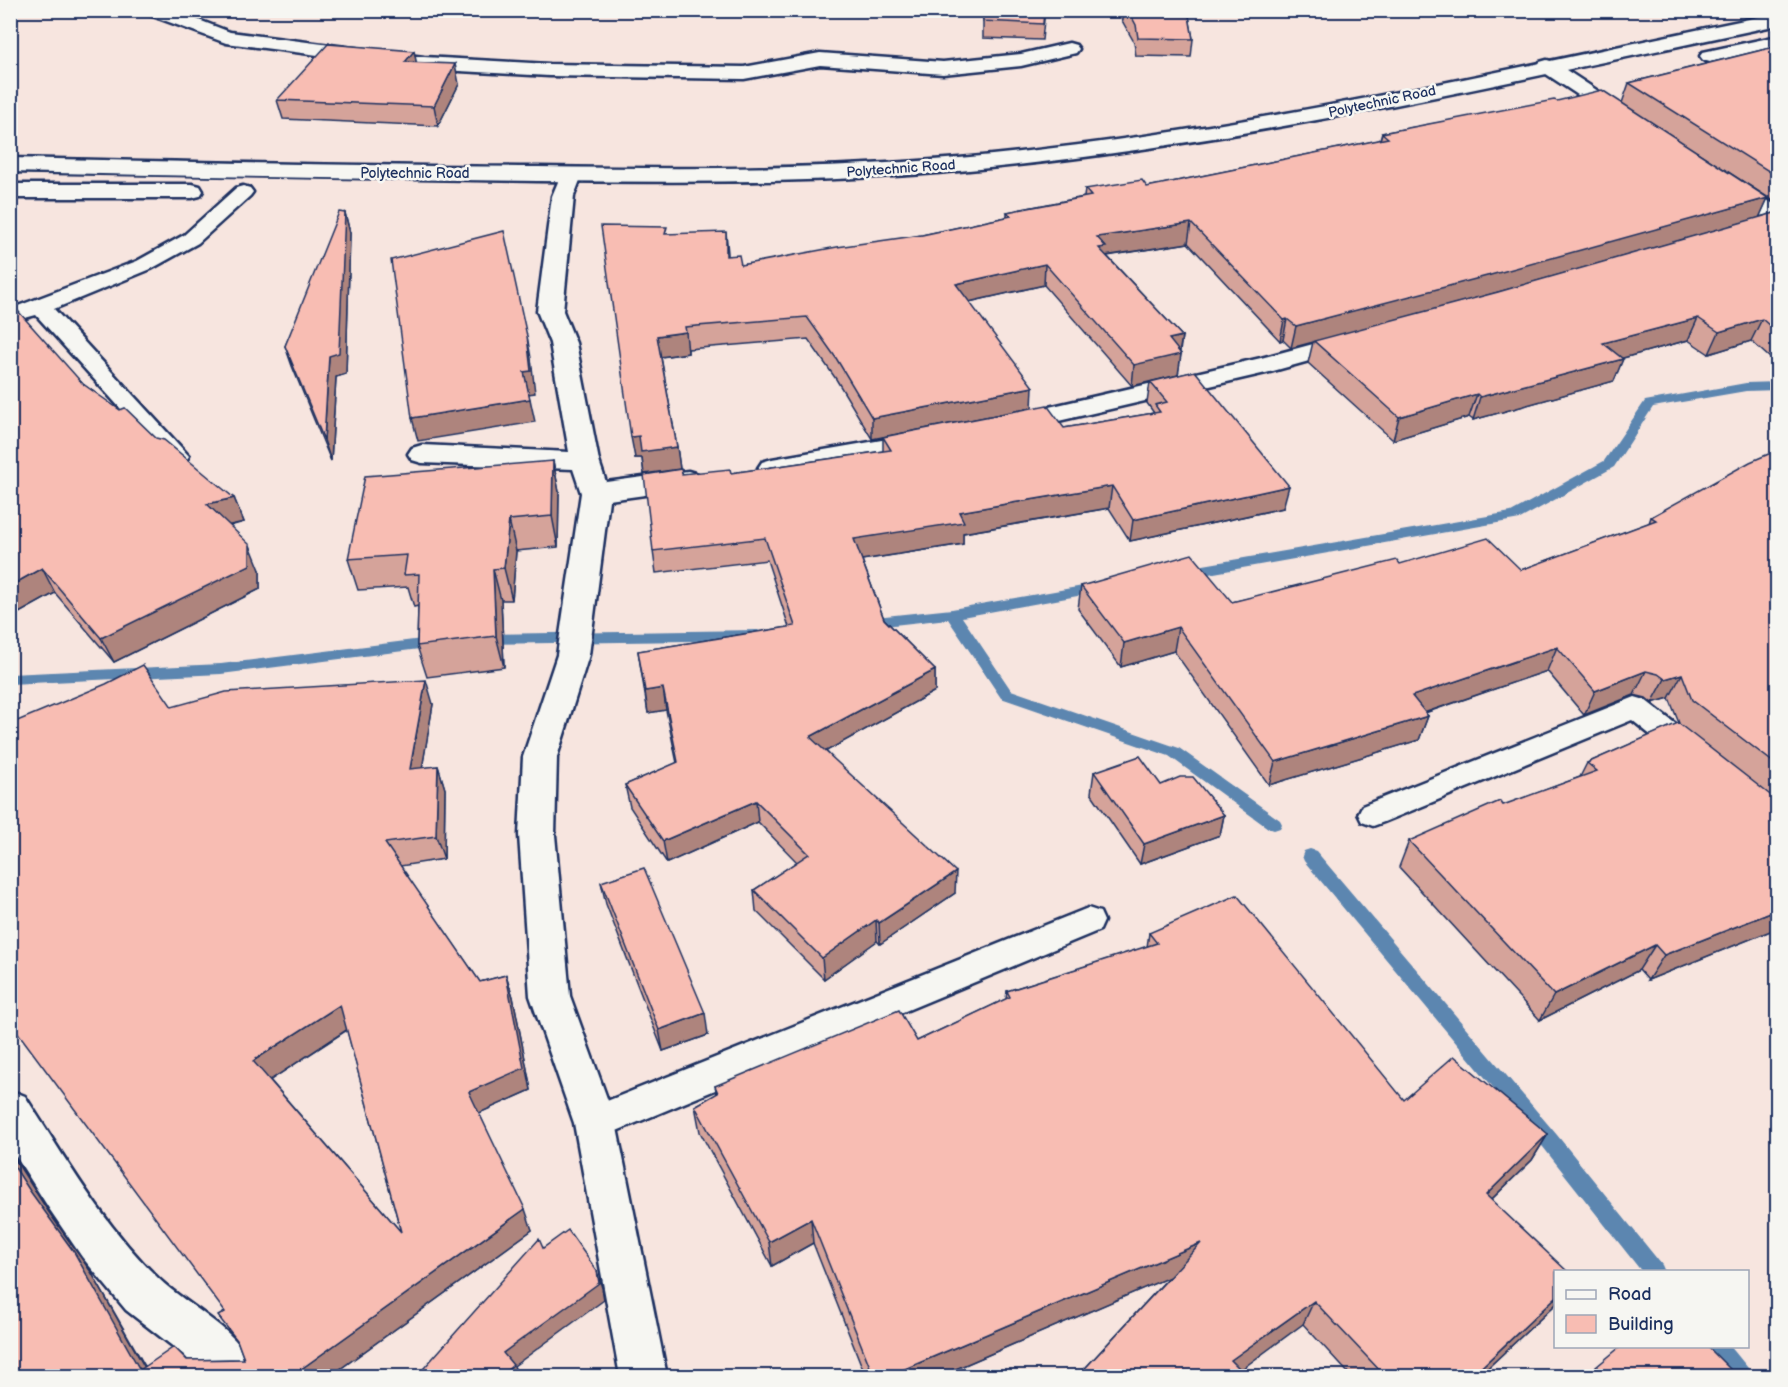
<svg xmlns="http://www.w3.org/2000/svg" width="1788" height="1387" font-family="'Balsamiq Sans',sans-serif">
<style>
.lines{fill:none;stroke-linecap:round;stroke-linejoin:round}
.stream{fill:#5c86b0;fill-rule:evenodd}
.service-casing{stroke:#1b2f5e;stroke-width:5}
.minor-casing{stroke:#1b2f5e;stroke-width:5}
.primary-casing{stroke:#1b2f5e;stroke-width:5}
.service{fill:#f6f6f2;fill-rule:evenodd}
.minor{fill:#f6f6f2;fill-rule:evenodd}
.primary{fill:#f6f6f2;fill-rule:evenodd}
.wall{fill:#d5a39a;stroke:#1b2f5e;stroke-width:1.5;fill-rule:evenodd}
.shaded-wall{fill:#ae847d;stroke:#1b2f5e;stroke-width:1.5}
.building{fill:#f8bdb3;stroke:#1b2f5e;stroke-width:1.5;fill-rule:evenodd}
.labels{text-anchor:middle;stroke-width:5;stroke-linejoin:round;paint-order:stroke}
.far-street-label{font-size:14px;fill:#1b2f5e;stroke:#f6f6f2}
</style>
<rect width="100%" height="100%" fill="#f7e5df"/>
<filter id="ink" filterUnits="userSpaceOnUse"><feTurbulence type="fractalNoise" baseFrequency=".0167" numOctaves="2"/><feDisplacementMap in="SourceGraphic" scale="12" xChannelSelector="R" yChannelSelector="G"/><feConvolveMatrix kernelMatrix="1 2 1 2 8 2 1 2 1" color-interpolation-filters="sRGB"/></filter>
<g filter="url(#ink)">
<g class="lines">
<g class="stream">
<polygon points="1778,382 1778,390 1746,391 1653,407 1614,467 1520,519 1186,578 1179,573 1186,568 1511,512 1604,461 1645,401 1746,383"/>
<polygon points="1100,583 1107,588 1105,591 962,617 1011,690 1179,748 1280,820 1282,824 1280,828 1274,830 1268,828 1169,756 1001,698 948,619 866,628 859,623 866,618 952,609"/>
<polygon points="758,630 765,635 758,640 482,644 475,639 482,634"/>
<polygon points="438,637 443,638 445,642 443,646 221,674 10,684 10,674 221,664"/>
<polygon points="1310,849 1316,851 1557,1135 1662,1265 1665,1272 1642,1272 1543,1147 1304,861 1302,856 1304,851"/>
<polygon points="1706,1346 1730,1346 1748,1368 1751,1376 1727,1376"/>
</g>
<defs>
<g id="service">
<polygon points="243,186 250,188 253,192 250,196 198,243 151,269 54,309 189,456 186,461 177,463 168,461 36,315 10,322 10,309 137,261 184,235 236,188"/>
<polygon points="1635,697 1645,700 1704,746 1709,754 1704,762 1694,765 1684,762 1632,720 1384,822 1373,826 1362,822 1358,814 1362,806"/>
<polygon points="1088,908 1100,912 1104,921 1100,930 595,1140 582,1135 577,1123 582,1111"/>
</g>
<g id="minor">
<polygon points="145,10 173,10 230,32 424,57 549,64 744,67 820,53 943,62 1021,54 1069,43 1076,45 1079,49 1076,53 1021,66 943,74 820,65 744,79 549,76 424,69 226,43 147,14"/>
<polygon points="1547,60 1554,62 1633,114 1637,118 1633,122 1626,124 1619,122 1540,70 1537,66 1540,62"/>
<polygon points="571,168 579,170 582,175 574,196 563,311 576,343 599,461 606,482 688,471 698,474 702,480 698,486 688,489 609,500 589,655 557,757 555,835 570,996 616,1123 667,1376 620,1376 574,1123 530,996 519,835 523,757 557,655 581,493 573,469 422,463 412,460 408,454 412,448 422,445 569,452 550,343 537,311 552,196 563,170"/>
<polygon points="1727,177 1735,179 1778,207 1778,225 1770,223 1719,189 1716,184 1719,179"/>
<polygon points="1354,333 1363,336 1367,341 1363,346 1266,373 1011,432 1001,430 997,424 1001,418 1261,358"/>
<polygon points="928,432 938,434 942,440 938,446 772,477 762,474 758,468 762,462 772,459"/>
<path d="M10,1090L25,1096C65,1158 104,1226 158,1278C190,1309 243,1330 257,1376H203L184,1355L126,1310L82,1257L50,1210L10,1147Z"/>
</g>
<g id="primary">
<path d="M1778,13V25C1506,82 1235,146 959,171C819,184 678,182 538,181C362,179 186,176 10,172V158C186,162 362,166 538,167C678,169 819,170 959,158C1235,134 1506,69 1778,13Z"/>
<polygon points="1778,36 1778,48 1710,62 1703,60 1700,56 1703,52"/>
<polygon points="10,184 192,184 200,186 203,191 200,196 192,198 10,198"/>
</g>
</defs>
<use href="#service" class="service-casing"/>
<use href="#minor" class="minor-casing"/>
<use href="#primary" class="primary-casing"/>
<use href="#service" class="service"/>
<use href="#minor" class="minor"/>
<use href="#primary" class="primary"/>
</g>
<g class="wall">
<polygon points="959,10 1045,10 1042,40 983,38 983,11"/>
<polygon points="1116,10 1188,10 1193,39 1191,57 1136,56 1134,42"/>
<polygon points="1778,46 1778,204 1697,152 1768,198 1759,217 1778,212 1778,365 1751,341 1709,354 1688,340 1623,358 1614,381 1473,420 1469,417 1393,440 1308,363 1313,342 1291,348 1283,340 1280,341 1188,243 1107,256 1182,336 1180,352 1181,354 1178,375 1132,386 1044,285 969,302 1032,408 872,439 836,379 808,339 688,349 688,353 661,357 677,447 680,469 644,474 642,458 635,458 667,234 728,256 741,265 922,235 1007,217 1007,212 1084,197 1085,189 1147,187 1380,140 1382,133 1557,101 1622,103 1629,83"/>
<polygon points="416,62 459,84 438,126 283,119 277,100"/>
<polygon points="345,213 350,233 346,374 336,377 331,461 292,366 285,346"/>
<polygon points="10,314 83,384 234,498 244,522 230,526 260,570 260,589 114,662 55,593 10,618"/>
<polygon points="1150,382 1283,508 1130,541 1109,508 963,533 963,544 862,560 884,619 935,670 935,691 826,751 955,893 880,944 877,941 824,979 756,911 754,890 797,862 758,822 667,863 630,807 625,785 677,763 666,710 648,713 638,651 789,627 767,560 656,573 653,551 682,474 731,473 883,451 883,437 1064,428 1154,413 1147,403"/>
<polygon points="1778,450 1778,795 1773,797 1778,801 1778,928 1648,980 1639,970 1540,1020 1399,867 1409,841 1580,777 1587,763 1679,723 1669,698 1652,703 1646,698 1634,695 1584,715 1547,671 1425,713 1428,716 1419,740 1269,785 1174,651 1121,667 1078,609 1081,586 1232,602 1400,564 1521,570 1649,523 1651,517"/>
<polygon points="553,461 559,492 558,547 516,551 512,600 501,600 504,667 427,677 417,646 418,606 414,607 408,587 358,590 348,559"/>
<path d="M433,704L422,768L438,766L445,789L444,859L400,866L480,982L506,975L513,997L531,1090L479,1113L532,1230L329,1377H10V1152L48,1211L91,1272L145,1366L187,1360L244,1359L237,1340L225,1312L172,707ZM347,1030L401,1232L270,1080Z"/>
<polygon points="1094,772 1161,785 1224,815 1220,835 1140,864 1091,793"/>
<polygon points="601,882 708,1035 663,1051 606,904"/>
<polygon points="1149,933 1404,1100 1548,1134 1532,1160 1491,1200 1556,1304 1478,1377 1352,1377 1303,1324 1077,1377 1169,1277 937,1377 866,1377 813,1243 772,1266 700,1132 695,1106 717,1094 715,1086 917,1041 1006,999 1007,991 1147,947"/>
</g>
<g class="shaded-wall">
<polygon points="414,51 418,70 405,62"/>
<polygon points="455,64 459,84 438,126 434,106"/>
<polygon points="1768,198 1759,218 1481,297 1291,348 1296,326"/>
<polygon points="345,213 350,233 346,374 336,377 331,461 324,440 329,356"/>
<polygon points="1191,223 1188,243 1105,256 1104,267 1097,237"/>
<polygon points="726,232 728,253 728,277 726,256"/>
<polygon points="1045,264 1044,285 955,305 956,284"/>
<polygon points="1698,318 1688,340 1594,366 1603,343"/>
<polygon points="1287,319 1283,340 1280,341 1284,320"/>
<polygon points="1762,319 1751,341 1709,354 1719,332"/>
<polygon points="686,332 688,353 660,357 657,336"/>
<polygon points="527,336 531,358 535,393 528,394 524,372"/>
<polygon points="1182,336 1179,354 1181,354 1178,375 1132,386 1134,365 1169,339"/>
<polygon points="1623,359 1614,381 1473,420 1480,397"/>
<polygon points="1033,387 1032,408 872,439 872,418"/>
<polygon points="1477,394 1469,417 1393,440 1399,417"/>
<polygon points="530,399 535,422 418,441 412,418"/>
<polygon points="639,436 677,447 680,469 644,474 642,458 635,458 631,437"/>
<polygon points="553,461 559,492 558,547 552,516"/>
<polygon points="1112,486 1109,508 963,533 963,544 855,561 854,539 959,512"/>
<polygon points="1289,486 1283,508 1130,541 1133,520"/>
<polygon points="234,498 244,522 217,528 207,504"/>
<polygon points="509,520 516,551 512,600 504,568"/>
<polygon points="250,545 260,570 260,589 114,662 101,638"/>
<polygon points="42,568 55,593 10,618 10,586"/>
<polygon points="493,569 501,600 504,667 496,636"/>
<polygon points="1178,627 1174,651 1121,667 1124,643"/>
<polygon points="1557,647 1547,671 1403,720 1412,696"/>
<polygon points="935,670 935,691 812,759 810,737"/>
<polygon points="1646,671 1634,695 1584,715 1595,691"/>
<polygon points="1682,674 1669,698 1652,703 1665,679"/>
<polygon points="426,680 433,704 418,793 410,769"/>
<polygon points="663,688 666,710 648,713 645,691"/>
<polygon points="1428,716 1419,740 1269,785 1275,762"/>
<polygon points="438,766 445,789 444,859 436,836"/>
<polygon points="756,801 758,822 667,863 663,841"/>
<polygon points="1224,815 1220,835 1140,864 1144,844"/>
<polygon points="956,872 955,893 880,944 879,923"/>
<polygon points="1778,910 1778,928 1648,980 1664,955"/>
<polygon points="876,920 877,941 824,979 822,958"/>
<polygon points="1655,945 1639,970 1540,1020 1554,995"/>
<polygon points="506,975 513,997 531,1090 477,1114 469,1092"/>
<polygon points="340,1005 351,1027 266,1083 253,1061"/>
<polygon points="705,1013 708,1035 663,1051 659,1030"/>
<polygon points="1548,1134 1532,1160 1470,1220 1486,1195"/>
<polygon points="10,1152 48,1211 91,1272 150,1377 140,1370 10,1160"/>
<polygon points="525,1209 532,1230 329,1377 290,1377"/>
<polygon points="811,1219 813,1243 772,1266 769,1242"/>
<polygon points="1201,1243 1193,1267 937,1377 886,1377"/>
<polygon points="597,1271 602,1288 604,1300 514,1366 519,1377 500,1377 503,1353"/>
<polygon points="1556,1297 1556,1304 1478,1377 1471,1377"/>
<polygon points="1314,1301 1303,1324 1231,1377 1231,1360"/>
</g>
<g class="building">
<polygon points="983,10 1044,10 1043,24 983,21"/>
<polygon points="1128,10 1188,10 1193,39 1138,38 1136,25"/>
<polygon points="328,44 414,51 405,62 455,64 434,106 277,100"/>
<polygon points="1778,46 1778,177 1629,83"/>
<polygon points="1602,90 1768,198 1487,276 1296,326 1287,319 1284,320 1191,223 1097,237 1106,247 1099,248 1182,336 1169,339 1181,354 1134,365 1045,264 956,284 1033,387 872,418 836,358 807,317 685,327 686,332 657,336 677,447 641,452 639,436 631,437 601,226 667,227 665,234 726,232 726,256 739,255 741,265 837,247 922,235 1011,216 1007,212 1091,196 1085,189 1142,180 1147,187 1388,138 1382,133 1554,100 1557,101"/>
<polygon points="339,212 345,213 339,353 329,356 324,440 285,346"/>
<polygon points="1778,212 1778,333 1762,319 1719,332 1698,318 1603,343 1623,359 1480,397 1477,394 1399,417 1314,341 1498,292"/>
<polygon points="504,231 527,336 531,371 524,372 530,399 412,418 391,260"/>
<polygon points="18,311 83,384 120,410 125,408 156,438 164,440 234,498 207,504 250,545 250,565 101,638 42,568 10,586 10,314"/>
<polygon points="1195,371 1289,486 1133,520 1112,486 959,512 964,522 854,539 884,619 935,670 810,737 956,872 879,923 876,920 822,958 754,890 809,854 756,801 663,841 625,785 678,762 663,688 645,691 638,651 795,626 765,538 653,551 644,475 681,469 682,474 730,469 731,473 891,450 883,437 1047,405 1064,428 1160,412 1155,405 1167,402 1150,382"/>
<polygon points="1778,450 1778,766 1692,700 1682,674 1665,679 1658,674 1646,671 1595,691 1557,647 1412,696 1428,716 1275,762 1178,627 1124,643 1081,586 1192,554 1232,602 1397,560 1400,564 1488,538 1521,570 1656,520 1651,517 1750,462"/>
<polygon points="553,461 552,516 509,520 504,568 493,569 496,636 417,646 419,574 404,575 407,555 348,559 365,476"/>
<path d="M143,665L172,707L226,692L426,680L410,769L438,766L436,836L385,843L480,982L506,975L524,1068L469,1092L525,1209L290,1377H10V1160L30,1191L74,1252L140,1370L174,1347L187,1360L244,1359L237,1340L218,1316L225,1312L10,1022V724L106,684ZM340,1005L401,1232L253,1061Z"/>
<polygon points="1678,723 1778,801 1778,910 1664,955 1655,945 1554,995 1409,841 1500,801 1503,805 1597,771 1587,763"/>
<polygon points="1140,756 1161,785 1180,777 1193,777 1224,815 1144,844 1094,772"/>
<polygon points="644,868 705,1013 659,1030 601,882"/>
<polygon points="1237,895 1404,1100 1454,1056 1548,1134 1486,1195 1568,1272 1556,1272 1556,1297 1471,1377 1386,1377 1314,1301 1231,1360 1248,1377 1077,1377 1201,1243 886,1377 874,1377 811,1219 769,1242 695,1106 718,1093 715,1086 899,1010 917,1041 1010,997 1007,991 1157,943 1149,933"/>
<polygon points="568,1230 597,1271 599,1283 503,1353 513,1365 500,1377 416,1377 539,1239 543,1248"/>
<polygon points="1620,1347 1708,1347 1738,1377 1584,1377"/>
</g>
</g>
<g class="labels">
<g class="far-street-label">
<text transform="translate(1382 101) rotate(-12)" y="5">Polytechnic Road</text>
<text transform="translate(901 168) rotate(-4)" y="5">Polytechnic Road</text>
<text x="415" y="178">Polytechnic Road</text>
</g>
</g>
<rect width="1788" height="1387" fill="none" stroke="#f6f6f2" stroke-width="36"/>
<rect x="18" y="18" width="1752" height="1351" fill="none" stroke="#1b2f5e" stroke-width="2" filter="url(#ink)"/>
<rect x="1554" y="1270" width="195" height="78" fill="#f6f6f2" stroke="#9ea6b7" stroke-width="1.5"/>
<rect x="1566" y="1290" width="30" height="9" fill="#f6f6f2" stroke="#9ea6b7" stroke-width="1.5"/>
<text x="1608" y="1300" font-size="18" fill="#1b2f5e">Road</text>
<rect x="1566" y="1315" width="30" height="18" fill="#f8bdb3" stroke="#9ea6b7" stroke-width="1.5"/>
<text x="1608" y="1330" font-size="18" fill="#1b2f5e">Building</text>
</svg>
